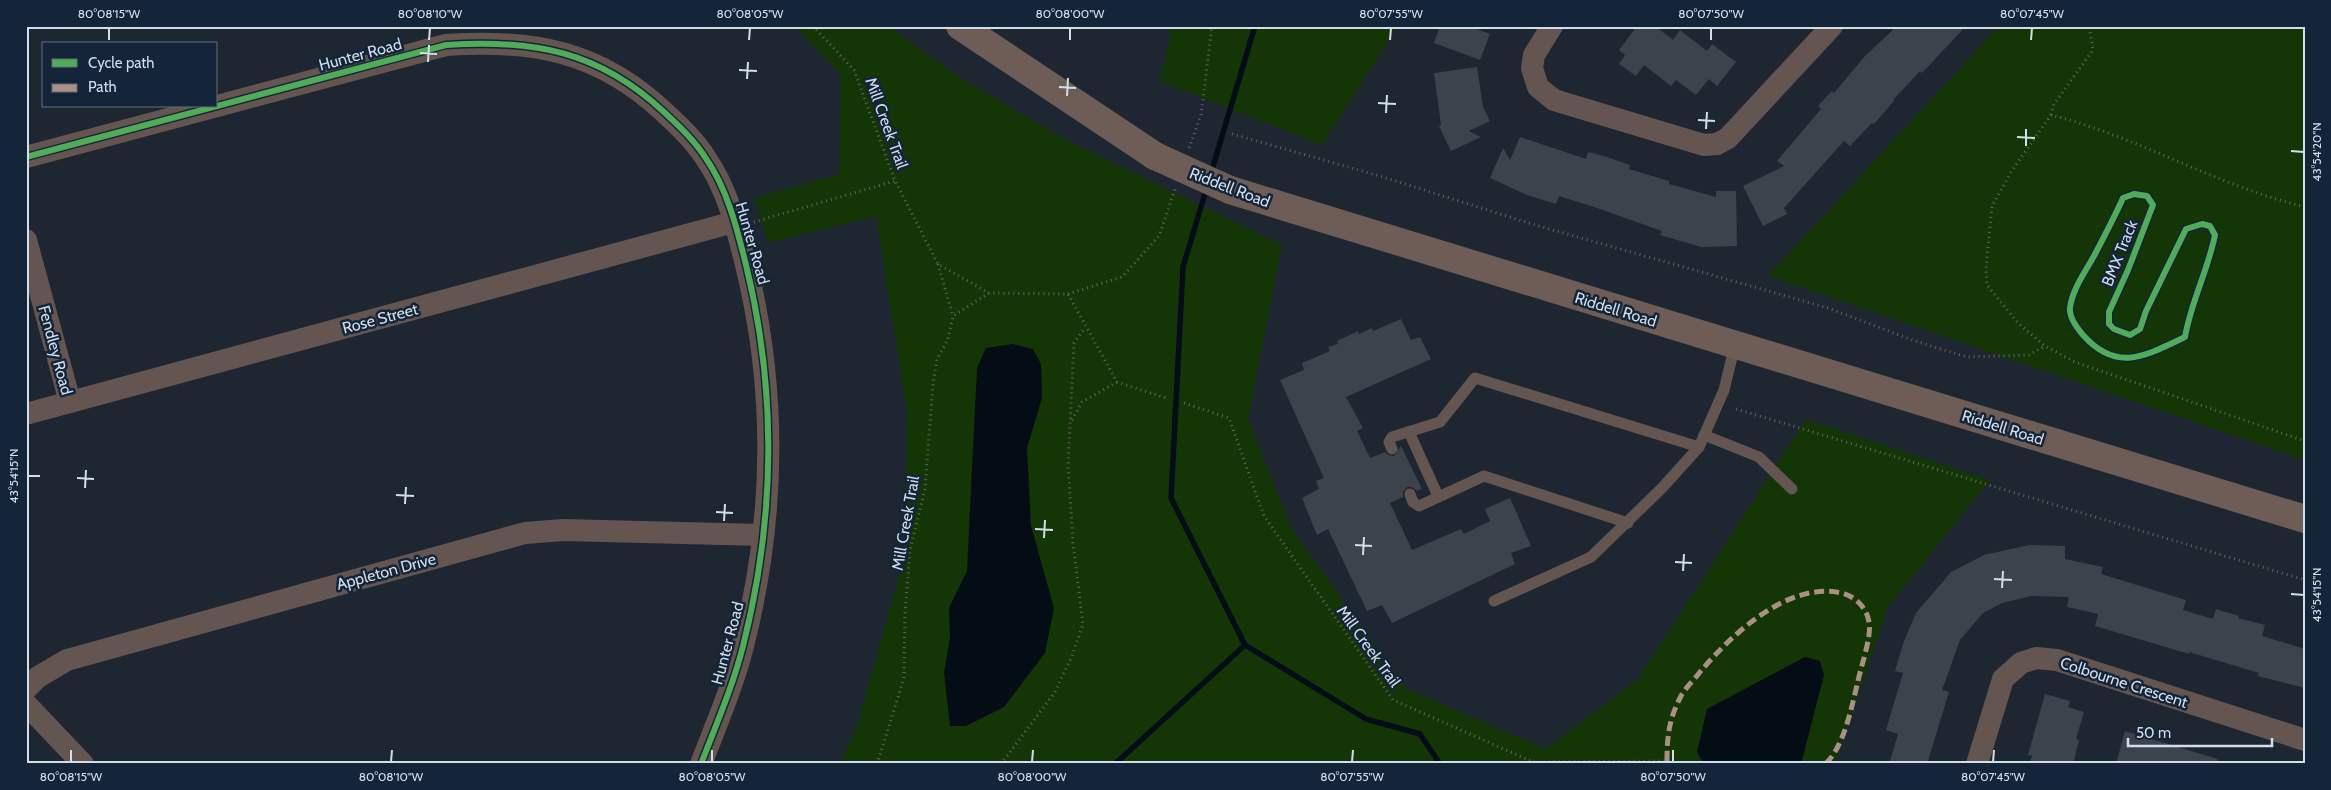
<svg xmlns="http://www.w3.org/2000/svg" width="2331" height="790" font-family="Cabin,sans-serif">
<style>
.green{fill:#143607}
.water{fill:#040d15}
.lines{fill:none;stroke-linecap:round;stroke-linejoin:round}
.stream{stroke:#040d15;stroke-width:5.5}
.building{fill:#3c434d}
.path{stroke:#686160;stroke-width:3;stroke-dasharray:1 4;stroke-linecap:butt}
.lane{stroke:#645550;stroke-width:11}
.street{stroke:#645550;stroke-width:22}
.primary{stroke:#6e5d57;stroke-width:28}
.primary-bridge{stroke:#6e5d57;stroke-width:28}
.quiet{stroke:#ac8f84;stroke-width:5;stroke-dasharray:10 5;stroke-linecap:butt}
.cycleway-casing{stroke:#152539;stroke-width:9}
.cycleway{stroke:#51ab58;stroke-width:6}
.ticks{fill:none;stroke:#d3deeb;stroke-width:2}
.labels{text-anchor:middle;stroke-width:5;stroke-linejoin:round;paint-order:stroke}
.street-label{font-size:16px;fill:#d3deeb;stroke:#152539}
.neatline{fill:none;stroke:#d3deeb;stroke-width:2}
.ticks-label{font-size:12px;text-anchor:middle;fill:#d3deeb}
</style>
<rect width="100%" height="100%" fill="#1d2631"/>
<g class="green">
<polygon points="794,26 888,26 959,77 1066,140 1282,245 1248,419 1292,529 1407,689 1546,749 1638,679 1806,419 1990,480 1888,607 1835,764 840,764 856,728 904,559 907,412 876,216 768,243 754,198 839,174 841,75"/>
<polygon points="1166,26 1398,26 1322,145 1159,81 1171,33"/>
<polygon points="1999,26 2305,26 2305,460 1768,276"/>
</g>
<g class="water">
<polygon points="1012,344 1033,349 1041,364 1042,398 1027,448 1031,526 1054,608 1045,653 1004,707 966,726 950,726 944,673 950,637 949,608 967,571 977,368 986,348"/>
<polygon points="1805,657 1820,661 1824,675 1801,764 1704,764 1697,752 1707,709"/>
</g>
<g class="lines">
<g class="stream">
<polyline points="1211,173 1255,26"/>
<polyline points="1207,187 1183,267 1171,498 1245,645 1366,719 1420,734 1440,764"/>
<polyline points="1115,764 1245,645"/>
</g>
</g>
<g class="building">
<polygon points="1440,26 1469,26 1490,34 1480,60 1434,43"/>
<polygon points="1637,26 1655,26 1673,40 1680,30 1707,51 1712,44 1736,62 1717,86 1709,79 1696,95 1676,80 1671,86 1644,65 1636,76 1619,64 1625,55 1619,50"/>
<polygon points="1897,26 1966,26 1922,73 1920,71 1893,100 1894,101 1874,124 1872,123 1850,146 1844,141 1784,208 1787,214 1763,226 1743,186 1784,166 1777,161 1821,109 1818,106 1832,91 1834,93 1865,56"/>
<polygon points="1477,67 1483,107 1490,121 1469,131 1481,137 1451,151 1439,126 1441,125 1434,73"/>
<polygon points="1520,137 1586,159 1588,152 1607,157 1630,165 1629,169 1669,181 1669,184 1716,197 1716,191 1736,191 1737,246 1701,247 1660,235 1662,231 1597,208 1559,196 1556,204 1527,195 1490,178 1503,148 1510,160"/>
<polygon points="1401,319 1411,340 1420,337 1431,359 1346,397 1363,428 1357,431 1370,458 1385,452 1388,455 1394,456 1401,446 1422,489 1417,491 1412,487 1407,487 1403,492 1403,497 1390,503 1412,550 1461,529 1464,534 1490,521 1485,509 1510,498 1531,546 1511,553 1515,564 1392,623 1382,605 1367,611 1328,529 1317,535 1302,498 1319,489 1316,481 1324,478 1280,380 1304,370 1302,363 1330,351 1328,347 1338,344 1337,341 1358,331 1359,334 1372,328 1373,331"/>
<polygon points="2029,545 2065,546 2065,559 2103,567 2101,574 2186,600 2183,610 2213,619 2216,609 2239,616 2238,618 2265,625 2262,636 2305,649 2305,688 2258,676 2259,673 2189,652 2189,654 2095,626 2098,614 2067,607 2069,597 2032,596 2002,603 1983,613 1960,640 1942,690 1949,692 1927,764 1889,764 1898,734 1886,730 1903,673 1895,671 1904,641 1916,613 1951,572 1984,555"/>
<polygon points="2045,694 2070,701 2068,707 2084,712 2076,739 2079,740 2073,764 2029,764 2032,756 2028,755"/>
<polygon points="2125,731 2218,759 2217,764 2116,764"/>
</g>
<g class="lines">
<g class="path">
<polyline points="813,26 854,70 895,181 938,264 989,293 1068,294 1117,382 1169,399"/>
<polyline points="2051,115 2054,104 2093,50 2089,26"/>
<polyline points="1232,134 1383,177 1532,224 1828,308 1915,341 1967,357 2029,355 2045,346"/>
<polyline points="1189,148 1201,115 1212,26"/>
<path d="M2305,207C2217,186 2139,137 2051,115L2011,172L1992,206L1986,268L1987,285L2018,323L2045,346L2075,362L2305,441"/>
<polyline points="754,222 895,181"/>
<polyline points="938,264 953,316"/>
<polyline points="1068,294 1122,277 1159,236 1175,189"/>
<polyline points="1184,403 1229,418 1264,516 1393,700 1533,762 1667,761 1669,764"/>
<polyline points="1736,409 2305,580"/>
<polyline points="1072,420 1082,402 1117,382"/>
<polyline points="877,764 904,678 905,613 910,550 925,489 933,384 937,359 948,339 953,316 989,293"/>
<polyline points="1001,764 1055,692 1072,656 1083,624 1073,543 1068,464 1074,343 1085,328"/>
</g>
<g class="lane">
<polyline points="1409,432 1438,496"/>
<polyline points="1704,435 1759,457 1792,489"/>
<polyline points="1392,449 1389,442 1392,437 1440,422 1475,378 1699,447"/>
<polyline points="1410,494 1413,502 1419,506 1484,476 1628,523"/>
<polyline points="1494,601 1591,557 1662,488 1699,447 1724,390 1735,345"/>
</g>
<g class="street">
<polyline points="1552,26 1534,55 1532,68 1538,87 1554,100 1704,145 1717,144 1728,138 1832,26"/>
<path d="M26,157L446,45C533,39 599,51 664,112C679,126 694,140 705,157C727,188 737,228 746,265C777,391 775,520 743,646C733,686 716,725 701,764"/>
<polyline points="26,240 70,402"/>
<polyline points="26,414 734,222"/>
<polyline points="26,689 38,677 67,660 525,533 563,530 763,535"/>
<polyline points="26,704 83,764"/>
<polyline points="1977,764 2003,679 2021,663 2036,658 2057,660 2305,740"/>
</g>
<g class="primary">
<polyline points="960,26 1155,156"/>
<polyline points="1230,190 2305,519"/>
</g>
<polyline class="primary-bridge" points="1155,156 1230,190"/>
<path class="quiet" d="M1667,761C1667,736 1669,719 1681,696C1686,687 1694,680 1700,672C1732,634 1788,581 1842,593C1855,596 1867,608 1869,622C1872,636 1861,666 1858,681C1852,705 1844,748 1825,764"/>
<defs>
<g id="cycleway">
<path d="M26,157L446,45C533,39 599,51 664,112C679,126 694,140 705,157C727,188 737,228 746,265C777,391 775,520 743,646C733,686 716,725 701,764"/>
<path d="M2134,194L2147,196L2153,205L2128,270L2109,312V324L2114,329L2130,335L2140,329L2146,311L2186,229L2202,224L2210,226L2215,235C2208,270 2191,302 2185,337C2145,356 2117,373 2083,335C2077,328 2069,317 2070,308C2072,290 2085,272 2094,256C2104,237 2114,218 2123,198Z"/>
</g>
</defs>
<use href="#cycleway" class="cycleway-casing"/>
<use href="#cycleway" class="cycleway"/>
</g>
<path class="ticks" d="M109,40V28M429,40L430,28M749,40L750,28M1070,40V28M1390,40L1391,28M1711,40V28M2031,40L2032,28M420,53L437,54M428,62L429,45M739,70L757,71M747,79L748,62M1059,87L1076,88M1067,96L1068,78M1378,103L1396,104M1386,113L1387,95M1698,120L1715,121M1706,129L1707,112M2017,137L2035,138M2026,146V129M2291,151L2304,152M28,476H40M77,478L94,479M85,488L86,470M396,495L414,496M405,504L406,487M716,512L733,513M724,521L725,504M1035,529L1053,530M1044,538L1045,520M1355,545L1372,546M1363,555L1364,537M1675,562L1692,563M1683,571L1684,554M1994,579L2012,580M2002,588L2003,571M2291,594L2304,595M71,762V750M391,762L392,750M712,762V750M1032,762L1033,750M1352,762L1353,750M1673,762V750M1993,762L1994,750"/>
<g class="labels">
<g class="street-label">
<text transform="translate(360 54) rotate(-15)" y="6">Hunter Road</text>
<text transform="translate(887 123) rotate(70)" y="6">Mill Creek Trail</text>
<text transform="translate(1230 187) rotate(21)" y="6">Riddell Road</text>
<text transform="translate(753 243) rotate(74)" y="6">Hunter Road</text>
<text transform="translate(2119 253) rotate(-68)" y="6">BMX Track</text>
<text transform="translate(1616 309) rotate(17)" y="6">Riddell Road</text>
<text transform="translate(380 318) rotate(-15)" y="6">Rose Street</text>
<text transform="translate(56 350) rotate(75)" y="6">Fendley Road</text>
<text transform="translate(2003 427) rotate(17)" y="6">Riddell Road</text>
<text transform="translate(905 523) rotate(-80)" y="6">Mill Creek Trail</text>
<text transform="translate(386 571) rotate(-15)" y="6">Appleton Drive</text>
<text transform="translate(727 643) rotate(-75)" y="6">Hunter Road</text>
<text transform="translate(1369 646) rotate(54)" y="6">Mill Creek Trail</text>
<text transform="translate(2124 682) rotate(18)" y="6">Colbourne Crescent</text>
</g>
</g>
<rect width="2331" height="790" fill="none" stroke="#152539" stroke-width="55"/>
<rect x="42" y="42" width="175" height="65" fill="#152539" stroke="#616f80"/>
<rect x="52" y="59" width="25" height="8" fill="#51ab58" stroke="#616f80"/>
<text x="88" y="68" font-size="15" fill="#d3deeb">Cycle path</text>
<rect x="52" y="84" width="25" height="8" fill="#ac8f84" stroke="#616f80"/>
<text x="88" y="92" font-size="15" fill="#d3deeb">Path</text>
<path d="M2128 738v8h144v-8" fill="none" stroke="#d3deeb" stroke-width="2.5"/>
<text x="2136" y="738" font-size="15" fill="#d3deeb" stroke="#152539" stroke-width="4" paint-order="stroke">50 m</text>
<rect x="28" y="28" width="2276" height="734" class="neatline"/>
<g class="ticks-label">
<text x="109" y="18">80°08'15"W</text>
<text x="430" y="18">80°08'10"W</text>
<text x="750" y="18">80°08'05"W</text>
<text x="1070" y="18">80°08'00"W</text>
<text x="1391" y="18">80°07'55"W</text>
<text x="1711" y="18">80°07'50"W</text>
<text x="2032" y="18">80°07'45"W</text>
<text transform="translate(2317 152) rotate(-90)" y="4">43°54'20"N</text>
<text transform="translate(14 476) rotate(-90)" y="4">43°54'15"N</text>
<text transform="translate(2317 595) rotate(-90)" y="4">43°54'15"N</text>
<text x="71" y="781">80°08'15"W</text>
<text x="391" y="781">80°08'10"W</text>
<text x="712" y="781">80°08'05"W</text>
<text x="1032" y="781">80°08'00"W</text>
<text x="1352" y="781">80°07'55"W</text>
<text x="1673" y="781">80°07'50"W</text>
<text x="1993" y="781">80°07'45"W</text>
</g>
</svg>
